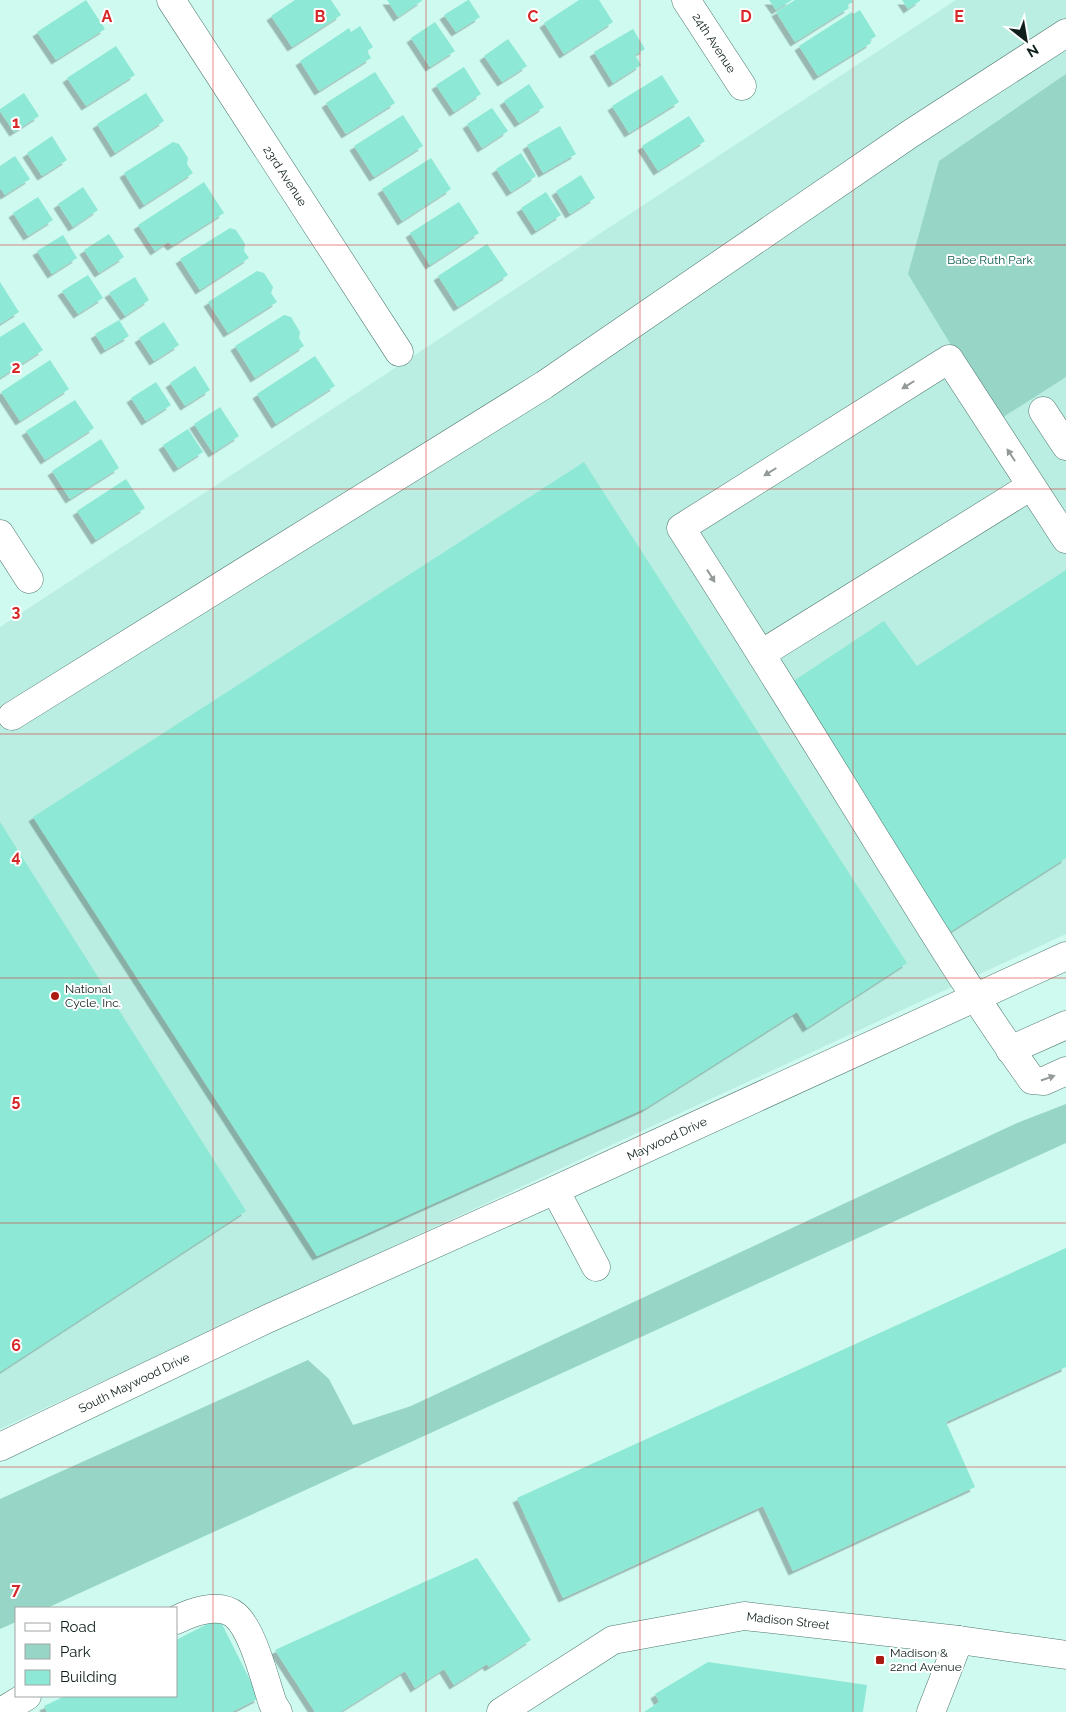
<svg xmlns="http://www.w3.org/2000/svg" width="1066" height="1712" font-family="Raleway,sans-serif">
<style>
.built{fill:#baeee2}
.green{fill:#97d5c7}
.building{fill:#8de8d5;filter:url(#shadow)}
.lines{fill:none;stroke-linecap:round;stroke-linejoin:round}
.minor-casing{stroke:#4f776e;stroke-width:29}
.major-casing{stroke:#4f776e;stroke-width:29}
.minor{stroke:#fff;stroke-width:28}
.major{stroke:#fff;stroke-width:28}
.oneway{fill:#939a99}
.grid{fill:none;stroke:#d62828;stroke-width:1;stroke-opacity:0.55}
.poi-dot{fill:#ab1a11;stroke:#fff;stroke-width:2}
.labels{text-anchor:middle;stroke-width:4;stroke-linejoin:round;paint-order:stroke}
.street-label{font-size:12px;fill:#0f1f1c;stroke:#fff}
.park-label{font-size:12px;fill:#07584c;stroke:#fff}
.poi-label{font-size:12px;fill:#0f1f1c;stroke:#fff;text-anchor:start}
.grid-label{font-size:16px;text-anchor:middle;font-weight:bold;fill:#d62828;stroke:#fff;stroke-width:4;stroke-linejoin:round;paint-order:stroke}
</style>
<defs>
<filter id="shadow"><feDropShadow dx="-4.5" dy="4.5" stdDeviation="0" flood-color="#0004"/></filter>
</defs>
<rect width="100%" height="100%" fill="#cffaf0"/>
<polygon class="built" points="956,0 1066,0 1066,934 0,1429 0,627"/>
<g class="green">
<polygon points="1066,74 1066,377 997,421 908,274 939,161"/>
<polygon points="1066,1104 1066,1143 47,1608 16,1608 16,1622 0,1629 0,1499 308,1360 329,1379 353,1425 411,1406 1017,1123"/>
</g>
<g class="building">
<polygon points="86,0 105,29 56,60 37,32"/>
<polygon points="295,0 331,0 341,15 292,47 271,16"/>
<polygon points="387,0 423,0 398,17"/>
<polygon points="468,0 469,0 480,17 456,32 444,15"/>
<polygon points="579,0 599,0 613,22 564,54 544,23"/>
<polygon points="769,0 792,0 776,10"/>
<polygon points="795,0 852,0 853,2 847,5 849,8 795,42 776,12"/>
<polygon points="902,0 921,0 908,9"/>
<polygon points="860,10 876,36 870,40 871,43 818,76 799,46 852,12 853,14"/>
<polygon points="435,22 455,51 430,67 411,38"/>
<polygon points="360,26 373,47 367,51 371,58 319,91 300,61 349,28 351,32"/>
<polygon points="633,29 645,49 635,55 641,65 613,83 594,52"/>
<polygon points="508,39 527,66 502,82 484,56"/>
<polygon points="116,46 135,75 86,106 67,78"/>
<polygon points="464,67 481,94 454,112 436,85"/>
<polygon points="375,72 395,103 346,134 326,103"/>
<polygon points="662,75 679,102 629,133 612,106"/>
<polygon points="529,84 544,107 519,123 504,101"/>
<polygon points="24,93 39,116 14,132 0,111 0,109"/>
<polygon points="146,93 164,121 115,153 97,124"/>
<polygon points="492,108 508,131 482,148 467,124"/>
<polygon points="403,115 423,146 374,177 354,146"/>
<polygon points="689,116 705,141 658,171 642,146"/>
<polygon points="560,126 576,154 543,173 527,145"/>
<polygon points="52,136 67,160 42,176 27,153"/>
<polygon points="173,142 179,144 188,158 187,164 193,173 144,205 124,173"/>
<polygon points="521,153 536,176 511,192 496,169"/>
<polygon points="15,156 30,179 5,195 0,188 0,166"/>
<polygon points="431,158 451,189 402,221 382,189"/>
<polygon points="581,175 595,198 570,214 556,191"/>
<polygon points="204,182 224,213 172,246 168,242 155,251 138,225"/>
<polygon points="83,187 98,210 73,227 58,204"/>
<polygon points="546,192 561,215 536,231 521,208"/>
<polygon points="38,197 53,220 28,236 13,213"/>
<polygon points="459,202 479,233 430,265 410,233"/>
<polygon points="230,228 236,230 245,244 244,251 249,258 200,290 180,259"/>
<polygon points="109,234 124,257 99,273 84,250"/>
<polygon points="63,235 77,258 52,274 37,251"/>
<polygon points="487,244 508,275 458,307 438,276"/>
<polygon points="257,271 264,273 273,287 271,293 277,302 228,333 208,302"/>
<polygon points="88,275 103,298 78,314 62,291"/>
<polygon points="135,277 149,300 125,316 109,293"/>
<polygon points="0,282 19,312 0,324"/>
<polygon points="284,315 291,317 300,332 299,338 304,346 255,378 235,346"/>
<polygon points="119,320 129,336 105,350 95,334"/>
<polygon points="24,322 43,350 0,378 0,337"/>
<polygon points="164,322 179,345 154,361 139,338"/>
<polygon points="315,356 335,386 276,424 257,394"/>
<polygon points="50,360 69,389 20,421 1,392"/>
<polygon points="195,366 210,390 185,406 170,383"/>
<polygon points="156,382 171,405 146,421 131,398"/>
<polygon points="75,400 94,428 45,460 26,431"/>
<polygon points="220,407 239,436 213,453 194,424"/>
<polygon points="188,429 203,452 178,468 163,445"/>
<polygon points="101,439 119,468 70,499 52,471"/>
<polygon points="584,462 907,963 807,1028 797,1012 646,1108 317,1256 33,817"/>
<polygon points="126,479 145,508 96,540 77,511"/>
<polygon points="1066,570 1066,858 950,932 789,684 884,621 917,666"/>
<polygon points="0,822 246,1211 0,1372"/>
<polygon points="1066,1248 1066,1367 946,1422 975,1487 793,1571 763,1506 563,1598 517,1498"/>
<polygon points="477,1558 531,1640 489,1667 487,1664 454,1685 444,1669 415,1688 405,1671 340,1712 315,1712 275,1650"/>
<polygon points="219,1618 259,1698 232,1712 47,1712 44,1706 65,1696 176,1696 176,1640"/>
<polygon points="708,1662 867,1685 863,1712 644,1712 659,1702 655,1694"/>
</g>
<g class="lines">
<defs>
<g id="minor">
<polyline points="171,0 399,352"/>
<polyline points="686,0 742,86"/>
<polyline points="1043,411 1066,446"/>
<polyline points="0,534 29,579"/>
<path d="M1066,539L949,359L681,528C740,620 798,713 856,807C913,899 969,992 1032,1080L1044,1081L1066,1071"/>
<polyline points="761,654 1031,486"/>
<polyline points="12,716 544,385 910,134 1066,33"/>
<polyline points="1010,1050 1066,1025"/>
<polyline points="555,1190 596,1267"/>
<polyline points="0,1447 267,1319 555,1190 1066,956"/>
<path d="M176,1620C192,1612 219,1602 235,1615C253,1630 265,1681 273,1704L278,1712"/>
<polyline points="1,1712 27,1696"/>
<polyline points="931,1712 959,1640"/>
</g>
<polyline id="major" points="501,1712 613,1640 744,1616 959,1640 1066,1655"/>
</defs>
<use href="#minor" class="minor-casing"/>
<use href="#major" class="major-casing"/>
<use href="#minor" class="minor"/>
<use href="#major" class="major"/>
</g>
<defs><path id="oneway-solid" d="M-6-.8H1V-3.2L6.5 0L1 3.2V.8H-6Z" transform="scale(1.25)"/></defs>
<g class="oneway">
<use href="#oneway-solid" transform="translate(908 385) rotate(148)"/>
<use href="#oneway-solid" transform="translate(1011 455) rotate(-123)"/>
<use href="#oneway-solid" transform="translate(770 472) rotate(148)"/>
<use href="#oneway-solid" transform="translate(711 576) rotate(58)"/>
<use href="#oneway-solid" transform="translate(1048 1078) rotate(-19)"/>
</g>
<path class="grid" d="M213,0V1712M426,0V1712M640,0V1712M853,0V1712M0,245H1066M0,489H1066M0,734H1066M0,978H1066M0,1223H1066M0,1467H1066"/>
<g class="poi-dot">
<circle cx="55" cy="996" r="5"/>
<rect x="875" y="1655" width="10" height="10" rx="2.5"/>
</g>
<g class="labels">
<g class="street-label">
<text transform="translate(714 43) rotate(57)" y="4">24th Avenue</text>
<text transform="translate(285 176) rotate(57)" y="4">23rd Avenue</text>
<text transform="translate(667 1139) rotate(-25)" y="4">Maywood Drive</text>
<text transform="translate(134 1383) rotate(-26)" y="4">South Maywood Drive</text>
<text transform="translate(788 1621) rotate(6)" y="4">Madison Street</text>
</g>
<g class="park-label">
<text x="990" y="264">Babe Ruth Park</text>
</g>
<g class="poi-label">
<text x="65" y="993">National<tspan x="65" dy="14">Cycle, Inc.</tspan></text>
<text x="890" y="1657">Madison &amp;<tspan x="890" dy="14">22nd Avenue</tspan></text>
</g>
</g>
<g class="grid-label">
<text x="107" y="22">A</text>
<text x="320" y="22">B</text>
<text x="533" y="22">C</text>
<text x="746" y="22">D</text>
<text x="959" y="22">E</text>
<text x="16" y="128">1</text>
<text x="16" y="373">2</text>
<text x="16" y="617">3</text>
<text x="16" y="862">4</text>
<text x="16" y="1106">5</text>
<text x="16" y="1351">6</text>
<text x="16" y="1595">7</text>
</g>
<rect x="15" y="1607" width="162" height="90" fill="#ffffff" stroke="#9fa5a4"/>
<rect x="25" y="1623" width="25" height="8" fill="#ffffff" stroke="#9fa5a4"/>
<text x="60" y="1632" font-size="15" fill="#0f1f1c">Road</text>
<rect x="25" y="1644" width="25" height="15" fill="#97d5c7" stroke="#9fa5a4"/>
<text x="60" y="1657" font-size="15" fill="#0f1f1c">Park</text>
<rect x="25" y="1670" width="25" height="15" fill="#8de8d5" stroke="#9fa5a4"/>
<text x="60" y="1682" font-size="15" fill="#0f1f1c">Building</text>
<g transform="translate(1026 40) rotate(149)" stroke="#ffffff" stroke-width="4" paint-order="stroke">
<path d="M0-4L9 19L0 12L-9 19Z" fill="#0f1f1c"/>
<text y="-8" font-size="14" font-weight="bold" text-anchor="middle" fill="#0f1f1c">N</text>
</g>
</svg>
